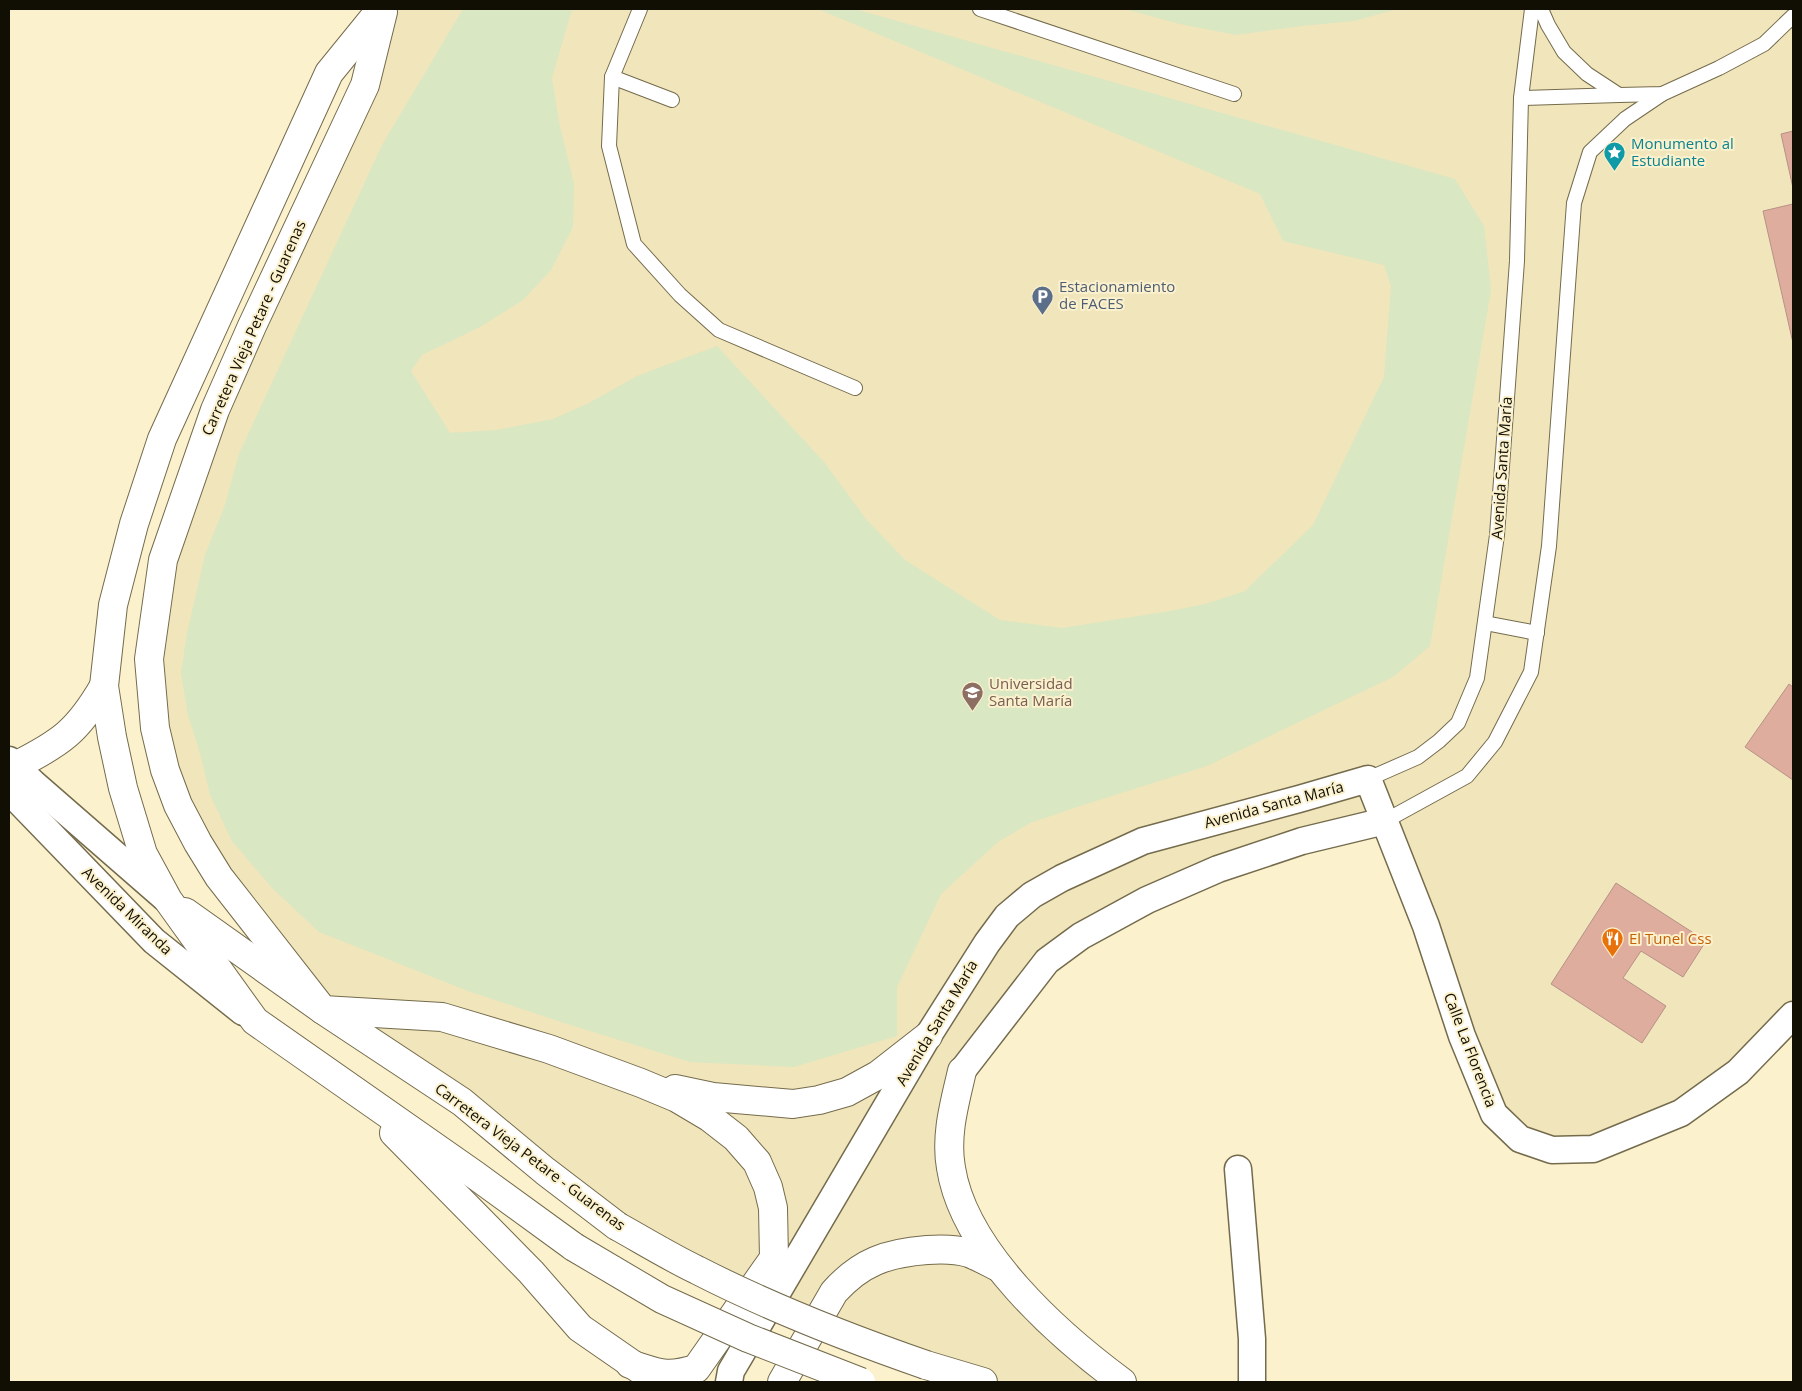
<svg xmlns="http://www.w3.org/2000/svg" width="1802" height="1391" font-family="'Open Sans',sans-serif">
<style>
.built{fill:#f1e5bb}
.green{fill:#d9e7c2}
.building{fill:#dfad9d;stroke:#b69286}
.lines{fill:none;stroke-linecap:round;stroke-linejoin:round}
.lane-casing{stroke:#746b4c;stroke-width:16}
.street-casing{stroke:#746b4c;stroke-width:29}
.primary-casing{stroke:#746b4c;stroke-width:30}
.lane{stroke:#fff;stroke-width:14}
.street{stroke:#fff;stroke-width:26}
.primary{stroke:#fff;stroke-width:28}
.primary-bridge-casing{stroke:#746b4c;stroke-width:30;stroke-linecap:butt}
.primary-bridge{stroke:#fff;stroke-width:28}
.labels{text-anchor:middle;stroke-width:4;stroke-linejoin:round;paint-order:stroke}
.culture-label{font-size:15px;fill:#0d838f;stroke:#fbf1cd;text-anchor:start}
.service-label{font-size:15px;fill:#4e5e75;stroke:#fbf1cd;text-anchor:start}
.street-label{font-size:15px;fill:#110e03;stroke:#fbf1cd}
.education-label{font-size:15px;fill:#785e54;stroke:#fbf1cd;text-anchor:start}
.food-label{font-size:15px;fill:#c56008;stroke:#fbf1cd;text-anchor:start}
</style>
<rect width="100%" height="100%" fill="#fbf1cd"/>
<polygon class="built" points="384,9 1793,9 1793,1015 1681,1113 1552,1150 1494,1114 1385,821 1302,841 1047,961 953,1109 966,1214 1122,1382 983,1382 697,1270 323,1010 252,921 155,728 163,560"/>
<g class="green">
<polygon points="463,9 572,9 552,78 559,122 574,184 573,227 551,270 523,300 480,327 422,355 411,371 450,433 496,430 553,419 589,403 637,376 717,346 824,462 866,519 905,560 1000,620 1062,628 1170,611 1205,604 1245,591 1313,525 1384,377 1391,286 1384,265 1283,241 1260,194 818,9 855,9 1455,179 1484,226 1491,290 1430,646 1393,677 1207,766 1080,806 1030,823 998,842 941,894 897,987 897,1036 794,1067 690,1062 561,1022 468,991 319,932 272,888 232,841 210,795 200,753 188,715 181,673 187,633 205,555 225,505 239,454 382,145"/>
<polygon points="1125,9 1397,9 1354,21 1302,26 1236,35 1180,24"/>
</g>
<g class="building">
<polygon points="1793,131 1793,188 1781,134"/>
<polygon points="1793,204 1793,343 1763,211"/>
<polygon points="1789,684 1793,687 1793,780 1745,747"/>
<polygon points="1616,883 1706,941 1683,977 1641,951 1623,978 1666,1006 1642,1043 1551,984"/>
</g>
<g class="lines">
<defs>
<g id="lane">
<polyline points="640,9 612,77 609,146 634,244 680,295 719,330 855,388"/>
<polyline points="980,9 1234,94"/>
<polyline points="1541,9 1548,25 1564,52 1587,74 1619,95 1662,94 1719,68 1764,44 1793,16"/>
<polyline points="612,77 672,100"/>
<polyline points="1521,98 1619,95"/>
<polyline points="1485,623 1537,633"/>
<polyline points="1368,779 1418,757 1439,741 1458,723 1477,678 1497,535 1517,261 1521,98 1532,9"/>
<polyline points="1385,821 1467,776 1495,742 1531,672 1549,546 1574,203 1590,152 1625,119 1662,94"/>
</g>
<g id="street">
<polyline points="9,760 33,783 165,898"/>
<polyline points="9,791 154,941 243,1012"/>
<polyline points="962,1071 1047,961 1081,936 1147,900 1218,869 1302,841 1385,821"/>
<polyline points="1238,1169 1252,1339 1252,1382"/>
<polyline points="729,1382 731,1371 928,1036 987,943 1007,916 1032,895 1062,878 1143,841 1299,799 1368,779 1426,926 1462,1036 1494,1114 1520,1139 1552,1150 1593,1149 1681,1113 1738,1072 1793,1015"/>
</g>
<g id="primary">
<polyline points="381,9 329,73 162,439 134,524 113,605 104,686 112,737 123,788 143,854 168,900 255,1021 475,1175 574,1247"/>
<polyline points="383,12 365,85 252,326 215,410 163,560 149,659 155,728 165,770 178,805 198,843 219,877 323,1010 462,1102 545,1171 617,1226"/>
<path d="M15,766C61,743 78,731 104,686"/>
<path d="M185,912L323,1010L442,1017L549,1049L641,1083L677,1098L709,1117L736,1138L757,1162L768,1187L773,1208L774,1258L696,1369C665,1378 659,1373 630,1364"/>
<path d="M962,1071C955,1102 945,1135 951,1168C964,1251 1057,1334 1122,1382"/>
<polyline points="675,1089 713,1097 793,1104 819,1100 847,1092 878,1075 928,1036"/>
<polyline points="394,1133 531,1272 580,1328 645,1373"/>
<polyline points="926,1365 983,1382"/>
<path d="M782,1382L834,1292C861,1262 887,1253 927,1250C941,1249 956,1249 969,1253C979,1257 988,1262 998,1267"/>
</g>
</defs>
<use href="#lane" class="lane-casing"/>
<use href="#street" class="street-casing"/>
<use href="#primary" class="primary-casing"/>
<use href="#lane" class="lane"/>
<use href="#street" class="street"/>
<use href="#primary" class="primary"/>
<defs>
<g id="primary-bridge">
<path d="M617,1226C644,1241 670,1257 697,1270C771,1308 848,1338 926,1365"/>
<polyline points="574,1247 662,1299 748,1338 861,1382"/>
</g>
</defs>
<use href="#primary-bridge" class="primary-bridge-casing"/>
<use href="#primary-bridge" class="primary-bridge"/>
</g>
<defs>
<symbol id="sight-pin" viewBox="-11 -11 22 30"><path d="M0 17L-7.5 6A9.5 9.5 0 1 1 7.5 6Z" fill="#0f9aa8" stroke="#fbf1cd"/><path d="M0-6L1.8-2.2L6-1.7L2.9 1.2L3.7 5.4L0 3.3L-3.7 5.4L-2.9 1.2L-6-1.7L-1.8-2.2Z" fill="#fff"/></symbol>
<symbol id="parking-pin" viewBox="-11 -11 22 30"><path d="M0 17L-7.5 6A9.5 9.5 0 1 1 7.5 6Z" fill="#5c6f8a" stroke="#fbf1cd"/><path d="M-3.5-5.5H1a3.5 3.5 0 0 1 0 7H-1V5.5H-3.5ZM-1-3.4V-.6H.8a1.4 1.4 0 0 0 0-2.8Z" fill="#fff"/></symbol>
<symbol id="university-pin" viewBox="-11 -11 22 30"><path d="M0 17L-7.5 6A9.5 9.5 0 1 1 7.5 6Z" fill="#8d6e63" stroke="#fbf1cd"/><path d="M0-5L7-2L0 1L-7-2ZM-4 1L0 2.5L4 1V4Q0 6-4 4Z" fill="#fff"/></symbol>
<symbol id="restaurant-pin" viewBox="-11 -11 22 30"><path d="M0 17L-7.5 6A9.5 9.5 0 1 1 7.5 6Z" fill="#e8710a" stroke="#fbf1cd"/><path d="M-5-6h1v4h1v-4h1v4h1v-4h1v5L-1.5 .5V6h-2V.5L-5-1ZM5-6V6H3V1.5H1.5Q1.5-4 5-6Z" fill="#fff"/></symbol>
</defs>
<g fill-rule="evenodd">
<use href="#sight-pin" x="1602" y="140" width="25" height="34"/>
<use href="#parking-pin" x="1030" y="284" width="25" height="34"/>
<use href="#university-pin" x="960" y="680" width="25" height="34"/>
<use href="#restaurant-pin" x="1600" y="926" width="25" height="34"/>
</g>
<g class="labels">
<g class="culture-label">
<text x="1631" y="149">Monumento al<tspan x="1631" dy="17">Estudiante</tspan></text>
</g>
<g class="service-label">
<text x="1059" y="292">Estacionamiento<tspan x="1059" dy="17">de FACES</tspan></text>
</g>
<g class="street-label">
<text transform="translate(254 328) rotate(-66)" y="5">Carretera Vieja Petare - Guarenas</text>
<text transform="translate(1502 468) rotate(-86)" y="5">Avenida Santa María</text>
<text transform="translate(1274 805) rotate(-15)" y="5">Avenida Santa María</text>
<text transform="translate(127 911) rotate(44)" y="5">Avenida Miranda</text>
<text transform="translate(937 1023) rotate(-59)" y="5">Avenida Santa María</text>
<text transform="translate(1470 1050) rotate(69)" y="5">Calle La Florencia</text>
<text transform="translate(530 1157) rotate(37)" y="5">Carretera Vieja Petare - Guarenas</text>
</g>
<g class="education-label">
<text x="989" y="689">Universidad<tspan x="989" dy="17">Santa María</tspan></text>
</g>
<g class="food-label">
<text x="1629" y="944">El Tunel Css</text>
</g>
</g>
<rect width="1802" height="1391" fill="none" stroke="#110e03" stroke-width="20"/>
</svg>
